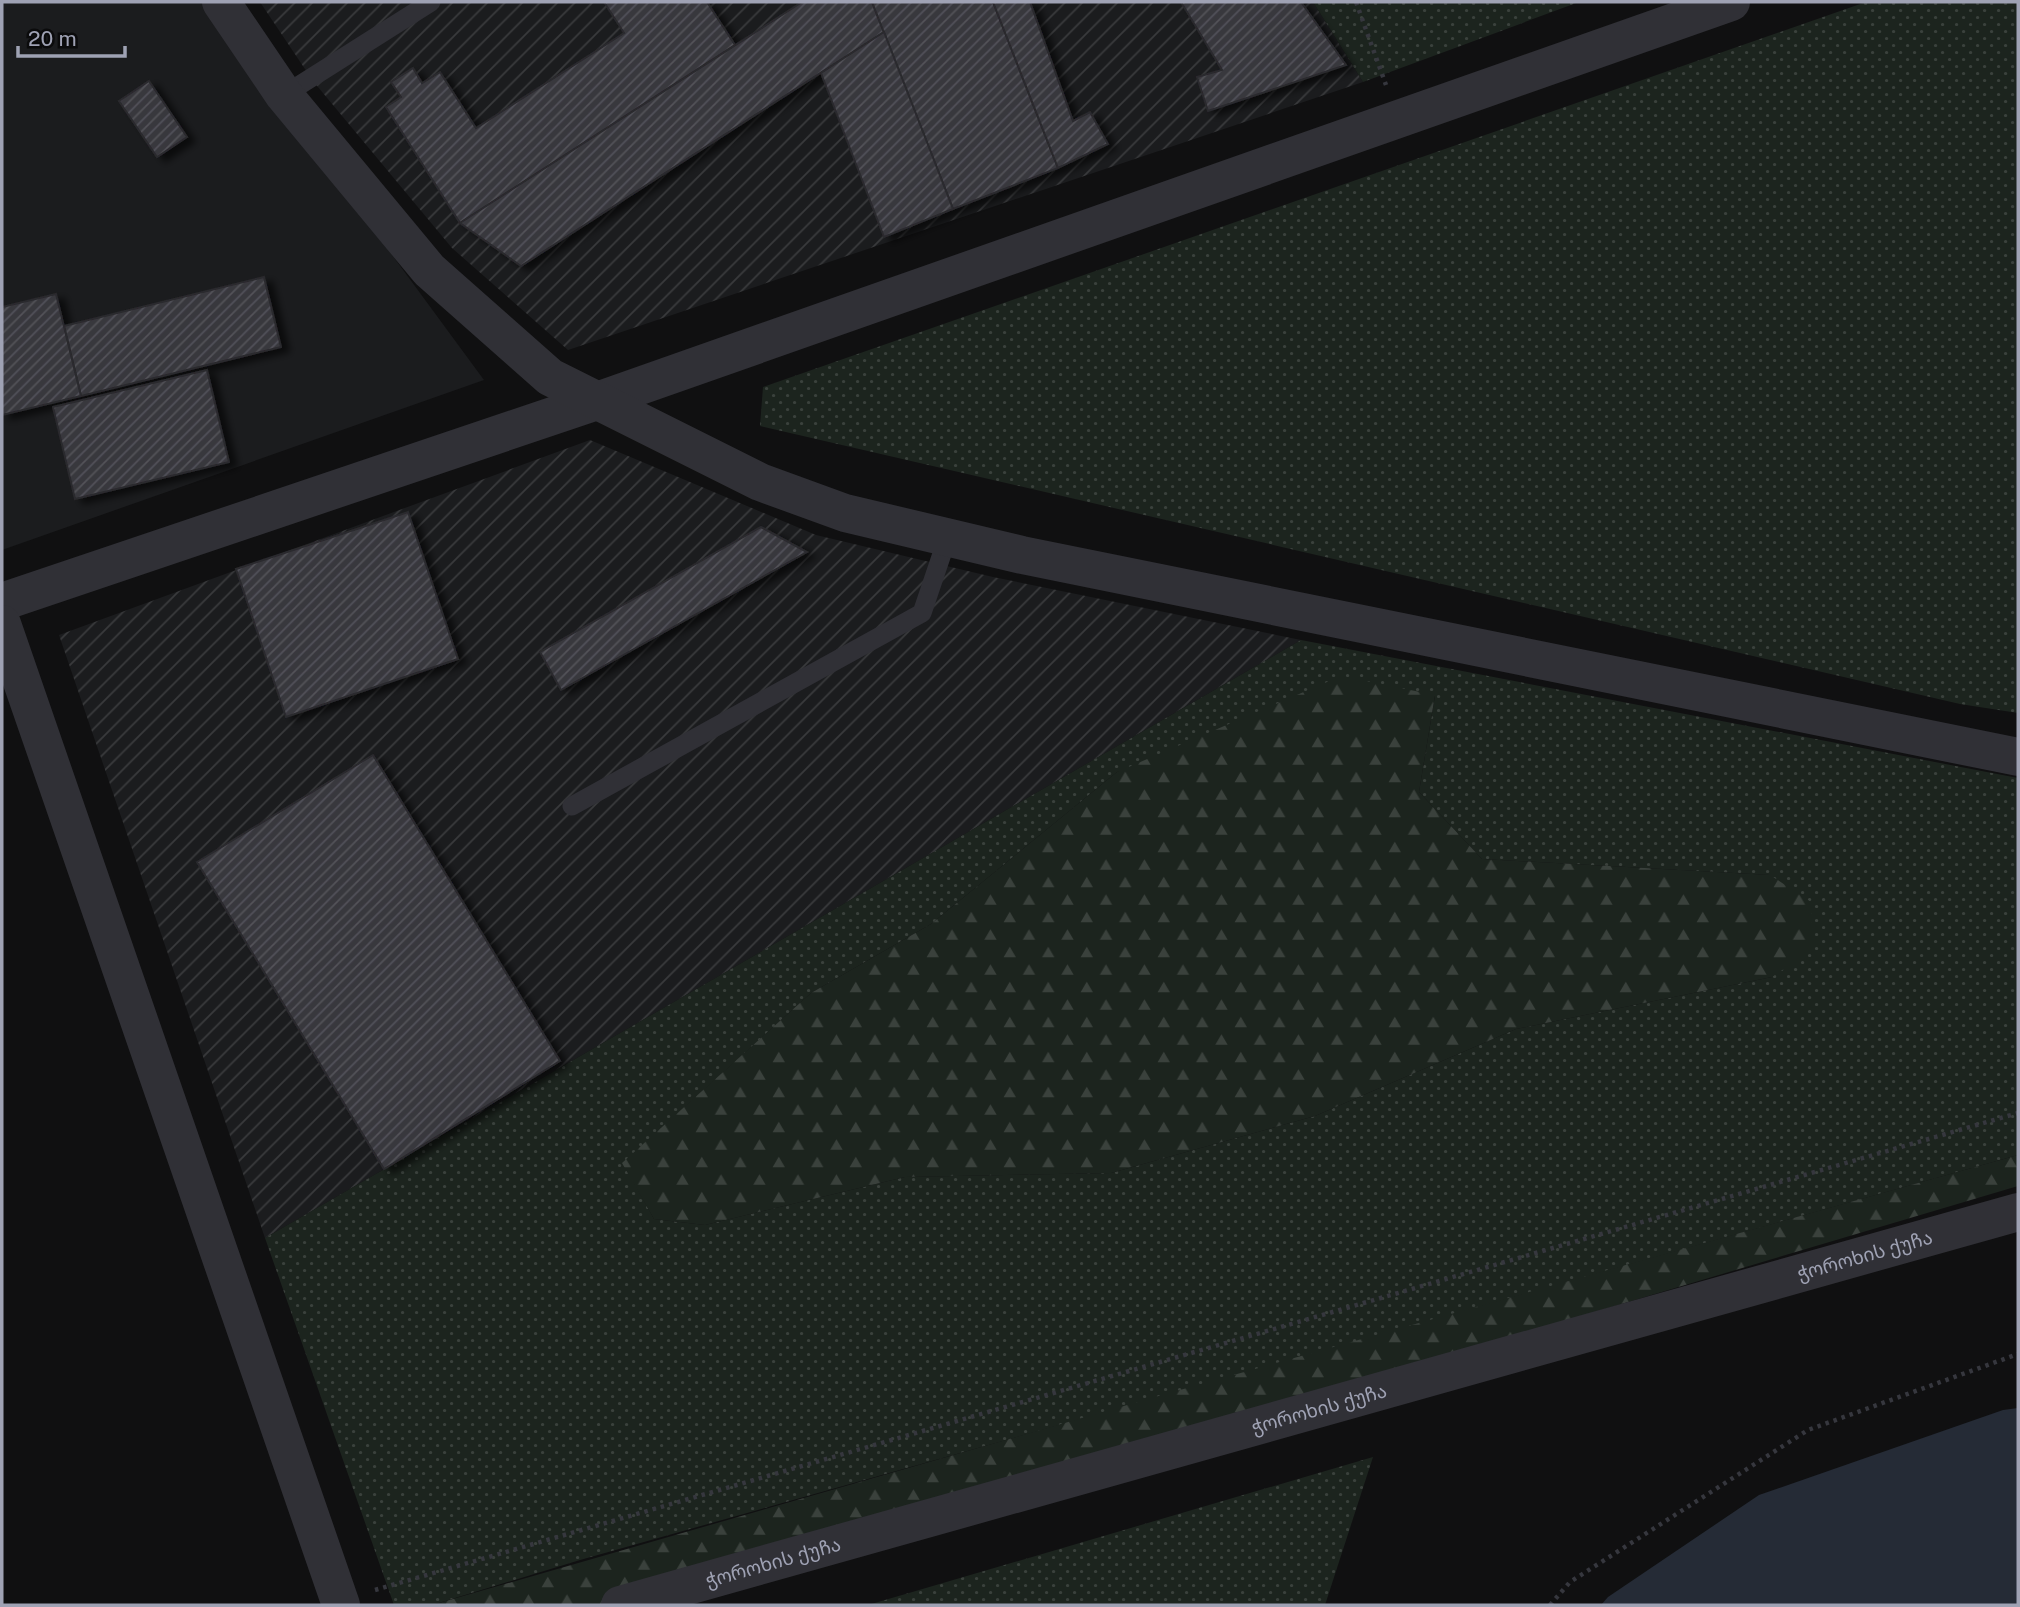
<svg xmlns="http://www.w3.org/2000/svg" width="2020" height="1607" font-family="'Public Sans','Noto Sans Georgian',sans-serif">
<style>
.built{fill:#1b1c1e}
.industrial{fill:url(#industrial-furrows)}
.green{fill:url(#green-dots);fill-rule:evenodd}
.forest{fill:url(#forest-firs)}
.water{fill:#252b36}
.building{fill:url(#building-hatch);stroke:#2a292d;stroke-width:2;filter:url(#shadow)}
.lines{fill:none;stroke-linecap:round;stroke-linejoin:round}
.path{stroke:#36373e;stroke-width:4.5;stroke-dasharray:3.5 5;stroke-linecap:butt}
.service{stroke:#303036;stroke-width:19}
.minor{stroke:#303036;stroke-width:38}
.tertiary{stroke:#303036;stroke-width:38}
.labels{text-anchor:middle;stroke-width:5;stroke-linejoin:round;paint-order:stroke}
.street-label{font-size:19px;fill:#9fa2b4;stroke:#0b0b0c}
</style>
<defs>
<pattern id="industrial-furrows" width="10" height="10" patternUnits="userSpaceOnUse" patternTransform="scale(1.75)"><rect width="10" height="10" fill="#1b1c1e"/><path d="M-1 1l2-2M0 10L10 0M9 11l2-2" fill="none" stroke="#393a3c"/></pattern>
<pattern id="green-dots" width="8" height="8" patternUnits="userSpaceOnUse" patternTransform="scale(1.75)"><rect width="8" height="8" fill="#1c241e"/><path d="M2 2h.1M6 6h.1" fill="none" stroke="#3a413c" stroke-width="1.8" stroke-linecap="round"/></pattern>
<pattern id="forest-firs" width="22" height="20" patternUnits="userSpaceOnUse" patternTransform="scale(1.75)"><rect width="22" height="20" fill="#1c241e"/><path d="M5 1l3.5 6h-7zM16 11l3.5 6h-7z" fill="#3a413c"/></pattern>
<pattern id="building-hatch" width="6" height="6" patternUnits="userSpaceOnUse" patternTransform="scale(1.75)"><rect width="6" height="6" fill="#39383e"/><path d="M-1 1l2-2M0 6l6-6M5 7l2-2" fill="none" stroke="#525258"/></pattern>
<filter id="shadow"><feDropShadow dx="8" dy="4.5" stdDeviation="3.5" flood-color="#0009"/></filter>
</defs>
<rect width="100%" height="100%" fill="#101011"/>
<polygon class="built" points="2,2 206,2 484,380 2,550"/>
<g class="industrial">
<polygon points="260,2 1313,2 1363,82 568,350 452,248 313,81"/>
<polygon points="590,440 816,535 993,577 1301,640 265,1238 59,635"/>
</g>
<g class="green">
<polygon points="1313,2 1579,2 1363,82"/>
<polygon points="1866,2 2018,2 2018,713 1960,704 760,426 763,387"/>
<path d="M1301,640L2018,778V1155L580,1560L432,1605H394L265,1238ZM1435,696L1419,792L1482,859L1770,875L1772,977L1516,1029L1315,1116L1111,1173L905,1177L705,1225L654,1219L623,1163L811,993L931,924L1117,772Z"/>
<polygon points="1373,1457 1325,1605 868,1605"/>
</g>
<g class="forest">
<polygon points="1341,676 1435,695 1419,792 1482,859 1770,875 1811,902 1813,949 1772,977 1516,1029 1315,1116 1111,1173 905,1177 705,1225 654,1219 622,1163 811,993 931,924 1117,772"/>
<polygon points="2018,1155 2018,1186 609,1605 432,1605 1162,1395"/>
</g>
<polygon class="water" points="2018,1408 2018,1605 1601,1605 1608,1597 1759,1495 2003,1410"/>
<g class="building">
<polygon points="604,2 707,2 735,45 460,223 386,107 401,97 391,82 413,68 422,83 440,72 476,128 624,33"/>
<polygon points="802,2 872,2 884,32 521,266 460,223"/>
<polygon points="872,2 993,2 1058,168 953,209"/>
<polygon points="993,2 1030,2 1073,121 1090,112 1108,144 1058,168"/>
<polygon points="1181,2 1301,2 1346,65 1208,111 1197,77 1222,70"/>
<polygon points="884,32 953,209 884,237 821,73"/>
<polygon points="149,81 187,137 157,157 119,101"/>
<polygon points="264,277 281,347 81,396 64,326"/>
<polygon points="56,294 81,396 2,415 2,307"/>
<polygon points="207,370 229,462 75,499 53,407"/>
<polygon points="408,512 458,659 286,717 236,569"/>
<polygon points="761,527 807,552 561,690 540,652"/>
<polygon points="373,755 560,1061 384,1169 197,862"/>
</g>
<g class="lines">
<g class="path">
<polyline points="1356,2 1386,85"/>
<polyline points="375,1590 2018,1113"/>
<polyline points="1550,1605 1570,1582 1808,1430 2018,1354"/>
</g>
<g class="service">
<polyline points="284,95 431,2"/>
<polyline points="572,806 922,613 948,536"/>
</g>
<g class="minor">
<polyline points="2,602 597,401 1731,2"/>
<polyline points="2,624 341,1605"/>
</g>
<g class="tertiary">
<polyline points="221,2 284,95 429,270 550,377 760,482 845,513 1022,555 2018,757"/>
<path id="s1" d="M620,1605L2018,1212"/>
</g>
</g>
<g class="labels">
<g class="street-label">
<text dy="7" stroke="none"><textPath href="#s1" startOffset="1293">ჭოროხის ქუჩა</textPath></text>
<text dy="7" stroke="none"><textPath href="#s1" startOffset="726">ჭოროხის ქუჩა</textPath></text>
<text dy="7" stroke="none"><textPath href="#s1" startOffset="159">ჭოროხის ქუჩა</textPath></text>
</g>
</g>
<rect width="2020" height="1607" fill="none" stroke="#9fa2b4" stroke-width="7"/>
<path d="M18 46v10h107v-10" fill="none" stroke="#9fa2b4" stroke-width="3.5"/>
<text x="28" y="46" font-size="21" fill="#9fa2b4" stroke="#0b0b0c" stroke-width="5" paint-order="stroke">20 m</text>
</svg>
